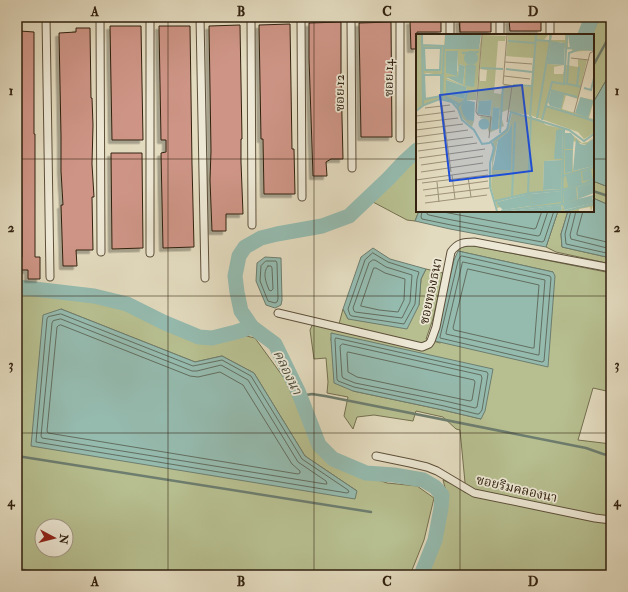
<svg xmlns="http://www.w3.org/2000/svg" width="628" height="592" font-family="'IM FELL Double Pica','Noto Serif Thai',serif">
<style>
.green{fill:#b7bf90;stroke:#747050;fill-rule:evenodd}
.water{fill:#95bbaf;stroke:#6d7d6f}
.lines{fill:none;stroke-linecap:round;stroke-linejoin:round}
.shore{stroke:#636e5f;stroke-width:1}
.stream{stroke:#6d7d6f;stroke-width:2.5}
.river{stroke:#95bbaf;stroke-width:15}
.building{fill:#ce9586;stroke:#31210f;filter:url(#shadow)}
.minor-casing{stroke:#5e503b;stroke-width:9}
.minor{stroke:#ede8d5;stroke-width:7}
.grid{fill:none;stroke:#31210f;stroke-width:1;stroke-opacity:0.55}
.labels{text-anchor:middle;stroke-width:3.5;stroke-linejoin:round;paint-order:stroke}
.street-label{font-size:13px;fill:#31210f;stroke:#ede8d5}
.water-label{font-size:14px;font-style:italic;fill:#4f4f3f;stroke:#ede8d5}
.inset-river{fill:none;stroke:#95bbaf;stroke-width:2}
.inset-road{fill:none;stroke:#9c9179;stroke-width:1}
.view{fill:#1d4ed8;fill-opacity:0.15;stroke:#1d4ed8;stroke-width:2}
.inset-edge{fill:none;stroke:#31210f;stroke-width:2}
.neatline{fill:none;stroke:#31210f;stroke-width:1.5}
.grid-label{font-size:13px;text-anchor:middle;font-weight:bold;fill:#31210f}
</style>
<defs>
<filter id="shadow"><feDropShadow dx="-3.5" dy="3.5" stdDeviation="0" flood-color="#0004"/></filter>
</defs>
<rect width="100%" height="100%" fill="#e3dbbf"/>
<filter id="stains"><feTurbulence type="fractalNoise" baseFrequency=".005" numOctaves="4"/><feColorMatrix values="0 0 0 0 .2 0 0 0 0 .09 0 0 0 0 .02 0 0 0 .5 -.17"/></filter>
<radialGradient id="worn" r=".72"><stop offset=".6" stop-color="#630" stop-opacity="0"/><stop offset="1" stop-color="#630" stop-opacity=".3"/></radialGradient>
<g class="green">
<polygon points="599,17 611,17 611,72 593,103 593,35 592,35 598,21"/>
<polygon points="417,156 417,211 419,211 415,221 407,220 373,202 390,182"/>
<polygon points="593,181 611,188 611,206 593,198"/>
<polygon points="558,211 568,211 561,234 562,247 611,258 611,264 556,252 546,247"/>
<path d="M470,245L611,273V392L593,388L578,440L611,444V575H426L443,533L447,506L446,491L443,480L454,485L466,493L460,430L456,429L443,417L416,411L413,421L374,415L357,417L353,429L344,416L348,397L327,393L328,382L326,358L314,359L310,330L315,319L339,324L343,309L348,319L419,305L421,279L426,269L443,273L433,319L426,339L440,343L553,272L458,251L459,248ZM332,333L481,419L443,410L353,391L331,340Z"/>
<path d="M17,293L105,302L171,328L201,343L242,335L255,338L284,378L314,441L343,468L387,483L417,486L434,498L424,540L410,575H17ZM61,309L195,362L222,356L254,373L305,456L357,491ZM42,526H66V550H42Z"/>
</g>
<g class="water">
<polygon points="611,72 611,188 593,181 593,103"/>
<polygon points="593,198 611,206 611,258 562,247 561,234 568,211 593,211"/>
<polygon points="419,211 558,211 546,247 450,229 415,221"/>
<polygon points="373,248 390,259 426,269 421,279 419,305 407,329 348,319 343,309 361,257"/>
<polygon points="458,251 553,272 555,276 548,367 435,341 454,260"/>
<polygon points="265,257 281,258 282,300 281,305 275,308 266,305 256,281 257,263"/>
<polygon points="61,309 195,362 222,356 254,373 305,456 357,491 355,499 31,446 43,315"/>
<polygon points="331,333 493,369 485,411 481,419 443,410 353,391 334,383 331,340"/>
</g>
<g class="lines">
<g class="shore">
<polyline points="422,211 421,217 422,219 451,225 542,242 544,241 554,211"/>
<polyline points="427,211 427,214 429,215 452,220 538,236 540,235 548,211"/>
<polyline points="438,211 534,229 536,228 542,211"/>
<polyline points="571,211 565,234 566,244 611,254"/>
<polyline points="576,211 570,235 571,239 611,249"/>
<polyline points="583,211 577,233 577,235 611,243"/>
<polygon points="373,253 388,262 419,272 417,279 415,304 404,324 352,316 350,315 348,309 365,260"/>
<polygon points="462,256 550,276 551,278 544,361 542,362 440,338 440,337 458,261 460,257"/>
<polygon points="373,260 375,260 386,267 412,275 410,302 402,318 355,312 354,311 353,308 369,263"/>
<polygon points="266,261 276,261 277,263 278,299 277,302 275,303 268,301 260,281 261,266"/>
<polygon points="463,262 545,280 539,355 538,355 446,334 446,333 462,264"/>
<path d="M268,266H271L272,268L273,289L271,291L269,290C266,282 262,273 268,266Z"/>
<polygon points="374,268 376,268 385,273 405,279 404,300 398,312 379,310 361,306"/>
<polygon points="468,269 539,285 534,348 532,348 454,330 453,328 467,271"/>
<polygon points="61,314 193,366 222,360 251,376 302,459 348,490 349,492 347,493 36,442 36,441 47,319 48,317"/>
<polygon points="61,319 192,371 197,371 221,365 248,380 298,462 326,481 327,484 325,484 42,438 41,436 52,323 53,321"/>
<polygon points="61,325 190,376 198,377 220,372 243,385 292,464 300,471 300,473 298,474 48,433 47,431 57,327 58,326"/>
<polygon points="336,338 487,372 488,374 482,410 479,414 477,414 444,406 354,387 338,381 337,379 335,340"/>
<polygon points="343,344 481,375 482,378 477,407 475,408 445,401 355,383 343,378 342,376 340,346 341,345"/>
<polygon points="348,352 474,380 475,382 472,400 470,401 357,377 348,372 347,354"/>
</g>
<g class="stream">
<polyline points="609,17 611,18"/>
<polyline points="593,66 610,35"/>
<polyline points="593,191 611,197"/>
<polyline points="300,396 312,394 325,396 586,448 603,454 611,456"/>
<polyline points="17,456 371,512"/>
<polyline points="17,569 56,575"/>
</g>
<g class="river">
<polyline points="585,35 592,17"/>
<polyline points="417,150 405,161 388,179 349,216 322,226 277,234 261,238 245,247 239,256 235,276 237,292 241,311 252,327 275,344 298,391 319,445 333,459 366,473 394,475 423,480 435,487 442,495 441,508 435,540 421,575"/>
<polyline points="17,287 94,296 127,304 163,322 199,337 212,338 236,332 252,327"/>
</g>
</g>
<g class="building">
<polygon points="541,19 541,31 510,31 509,20"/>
<polygon points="441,20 441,32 417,32 417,49 411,49 410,21"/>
<polygon points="459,20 491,20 491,32 460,32"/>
<polygon points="341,22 341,75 343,159 331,159 326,162 327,176 313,176 309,58 309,23"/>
<polygon points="391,22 392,137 361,137 359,23"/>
<polygon points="290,24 292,149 294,149 295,194 264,194 263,139 261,139 259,25"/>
<polygon points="240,25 242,139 241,139 241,162 243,214 226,214 226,231 212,231 210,180 211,151 209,26"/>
<polygon points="110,26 141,26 143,140 112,140"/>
<polygon points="159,26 190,26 192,164 194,247 163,248 161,153 166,152 166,140 161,140"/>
<polygon points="76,28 90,28 91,98 92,98 93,125 92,164 94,197 92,197 93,250 76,250 77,266 63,266 61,205 63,205 61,171 61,136 59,33 76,32"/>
<polygon points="20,31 34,32 34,134 35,134 35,257 40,257 40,279 28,279 28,270 20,270 20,257 22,257 22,228"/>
<polygon points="111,153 142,153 143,248 112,249"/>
</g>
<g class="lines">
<defs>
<g id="minor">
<polyline points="46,17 50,277"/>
<polyline points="100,17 101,252"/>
<polyline points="150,17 150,253"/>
<polyline points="200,17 205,278"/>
<polyline points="251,17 252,225"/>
<polyline points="301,17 302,197"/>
<polyline points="351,17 352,168"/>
<polyline points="450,35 450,17"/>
<polyline points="500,35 500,17"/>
<polyline points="550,35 550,17"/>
<polyline points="400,138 400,17"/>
<path d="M278,313L422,347L429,344L431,341L436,327L451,252C457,243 464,242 474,242L611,268"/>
<polyline points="376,456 410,463 427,467 437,471 474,493 595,518 611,520"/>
</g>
</defs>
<use href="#minor" class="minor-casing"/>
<use href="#minor" class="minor"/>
</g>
<path class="grid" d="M168,17V575M314,17V575M460,17V35M17,159H417M593,159H611M460,211V575M17,296H611M17,433H611"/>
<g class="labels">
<g class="street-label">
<text transform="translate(388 78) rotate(-90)" y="5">ซอย 14</text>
<text transform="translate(339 93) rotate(-90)" y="5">ซอย 12</text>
<text transform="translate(430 291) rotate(-78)" y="5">ซอยทองธนา</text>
<text transform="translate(517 488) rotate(13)" y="5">ซอยริมคลองนา</text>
</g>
<g class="water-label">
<text transform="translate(288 372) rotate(64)" y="5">คลองนา</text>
</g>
</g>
<g transform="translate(416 34)">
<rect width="178" height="178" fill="#e3dbbf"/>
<path d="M0,1H6V11H28L29,1V15H63L66,1L60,66H50L58,87L56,93L47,85L39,69L27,65L8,70L0,76ZM8,13L26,14L24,36H8ZM30,17H42V38L30,20ZM43,30L49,32L47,51L30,44L42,42ZM11,39L25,41V61L8,66V40ZM31,46L51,53L48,65L30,60ZM66,1L90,2L89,7H82L78,59L85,60L88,50L115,53L117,24L90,22L92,1H132L128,6H133V1H135V6H149V1H152V13H178V1V16L156,18V15H149L146,8H135L131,30L148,31L138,33V40H147L150,31L162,33V25L171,26L162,65L150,61L146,75L172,83L176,68L164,63L178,66L173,84L178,85V99L168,105L162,98L114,81L93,78L94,75L84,79L88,92L73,99L69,85L64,84L65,82L74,83L76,66L63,67L61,80L63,39L64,47H70L71,36L64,35ZM135,57L145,75L131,72ZM77,73L84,74L82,92L75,96ZM96,79L123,85L130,91L149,95V115H157L155,100L166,109L172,108L178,102L171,111L157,107V137L178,132V154L177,149L161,153L162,165L178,163L147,172L149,177L178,169L175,177L174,173L163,175V177H136L146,176L145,171L82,177L114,172L111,160L81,168L85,173L81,174L75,153L77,107L93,92ZM96,90L76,134L82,106L92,98ZM147,96L146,124L139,125L140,97ZM149,116H157L156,138L149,139ZM145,126V155L127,156L128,127ZM145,157V168L115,160L117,159Z" fill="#b7bf90" fill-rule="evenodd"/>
<path d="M29,1H65L63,15H29ZM152,1H177L178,15L154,14ZM135,7L149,9L148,31L131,30ZM30,17H42L41,42L30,39ZM48 24a7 7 0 1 1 14 0a7 7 0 1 1-14 0ZM43,30L49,32L47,51L30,43L42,42ZM50,31H60L58,53L49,52ZM30,46L51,53L48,65L30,60ZM135,57L148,61L145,75L134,72L132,68ZM164,64L177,68L172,84L159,79ZM50,66L59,68L58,87L51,86L47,80L45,72ZM76,66L74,82L61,80L63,67ZM77,73L84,74L82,92V95L75,96ZM62.5 90a5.5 5.5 0 1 1 11 0a5.5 5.5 0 1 1-11 0ZM96,90L95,136H77L82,106L92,98ZM143,95L147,96L146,125H138L140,97ZM149,99H155L158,103L157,115H149ZM160,104L164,110L169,111L178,104V132L157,137ZM149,116H157L156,138L151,139H149ZM146,126L145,155L127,156L128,127ZM175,135L177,147L167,149L174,146L167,147L166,138ZM165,138L166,150L152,153L150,142ZM178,148V159L162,165L161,153ZM160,153L161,165L148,169L147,157ZM145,157V168L117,172L115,160ZM113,160L115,172L87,176L81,170V168ZM176,163L178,169L148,176L147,171ZM145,171L146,176L143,177H94Z" fill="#95bbaf"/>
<path class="inset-river" d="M6,1L7,72M120,6L133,7M92,7L119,9M6,11L28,12L26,65M8,14H25L24,36H9ZM150,14L178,16M46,19L63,18M65,34L87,35M90,35L116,38M8,41H25V62L9,65ZM148,49L165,53M151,49L153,19L164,15M97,51L116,52M161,52L163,33M168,54L175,56L178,44M134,56L161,63M29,63L44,71M164,64L178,68M130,72L178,87M41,73L49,66L52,56M0,77L8,71L24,65L36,68L42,75L46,86L58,96L66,110L73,109L91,96L95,78L153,96L168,107L178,100M114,82L120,1M121,84L135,1M126,86L136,48L148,50L151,1M84,99L87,52M75,107L78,114L74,129V153L81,177M147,142L178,133M112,159L115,82M114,159L116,173M96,163L99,88M79,167L114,159L146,156L178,147M146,170L148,94M85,177L147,170L178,162M149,177L178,170"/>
<path class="inset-road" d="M66,1L60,78L62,81L75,83L73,104M91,1L87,50L96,52L91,88M155,24L173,26M89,28L116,30M88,42L114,45M26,71L35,138M9,74L34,71M158,79L174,19L178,17M0,82L39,77M0,89L42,84M0,96L47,90M0,103L52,96M0,110L57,103M2,117L61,109M3,124L69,115M5,131L67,122M5,138L67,129M36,141L39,165M52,143L55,163M0,146L72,136M21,148L23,168M6,149L72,141M7,156L72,147M9,162L73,154M9,169L71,161"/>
<path class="view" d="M106,51L116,137L34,147L24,61Z"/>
<rect width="178" height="178" class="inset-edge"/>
</g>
<rect width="628" height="592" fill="none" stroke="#e3dbbf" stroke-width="44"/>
<g transform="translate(54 538) rotate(97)"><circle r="19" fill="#ede8d5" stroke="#a29886"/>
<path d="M0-3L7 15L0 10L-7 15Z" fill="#8f2418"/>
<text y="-6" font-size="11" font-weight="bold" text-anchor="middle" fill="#31210f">N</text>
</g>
<rect x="22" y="22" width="584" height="548" class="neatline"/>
<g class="grid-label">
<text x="95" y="16">A</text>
<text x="241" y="16">B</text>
<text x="387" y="16">C</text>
<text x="533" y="16">D</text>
<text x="11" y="95">1</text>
<text x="617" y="95">1</text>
<text x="11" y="232">2</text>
<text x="617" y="232">2</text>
<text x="11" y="369">3</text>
<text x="617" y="369">3</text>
<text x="11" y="506">4</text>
<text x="617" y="506">4</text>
<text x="95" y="586">A</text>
<text x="241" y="586">B</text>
<text x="387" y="586">C</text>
<text x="533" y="586">D</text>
</g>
<rect width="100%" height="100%" filter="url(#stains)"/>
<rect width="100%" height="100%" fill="url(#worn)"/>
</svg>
